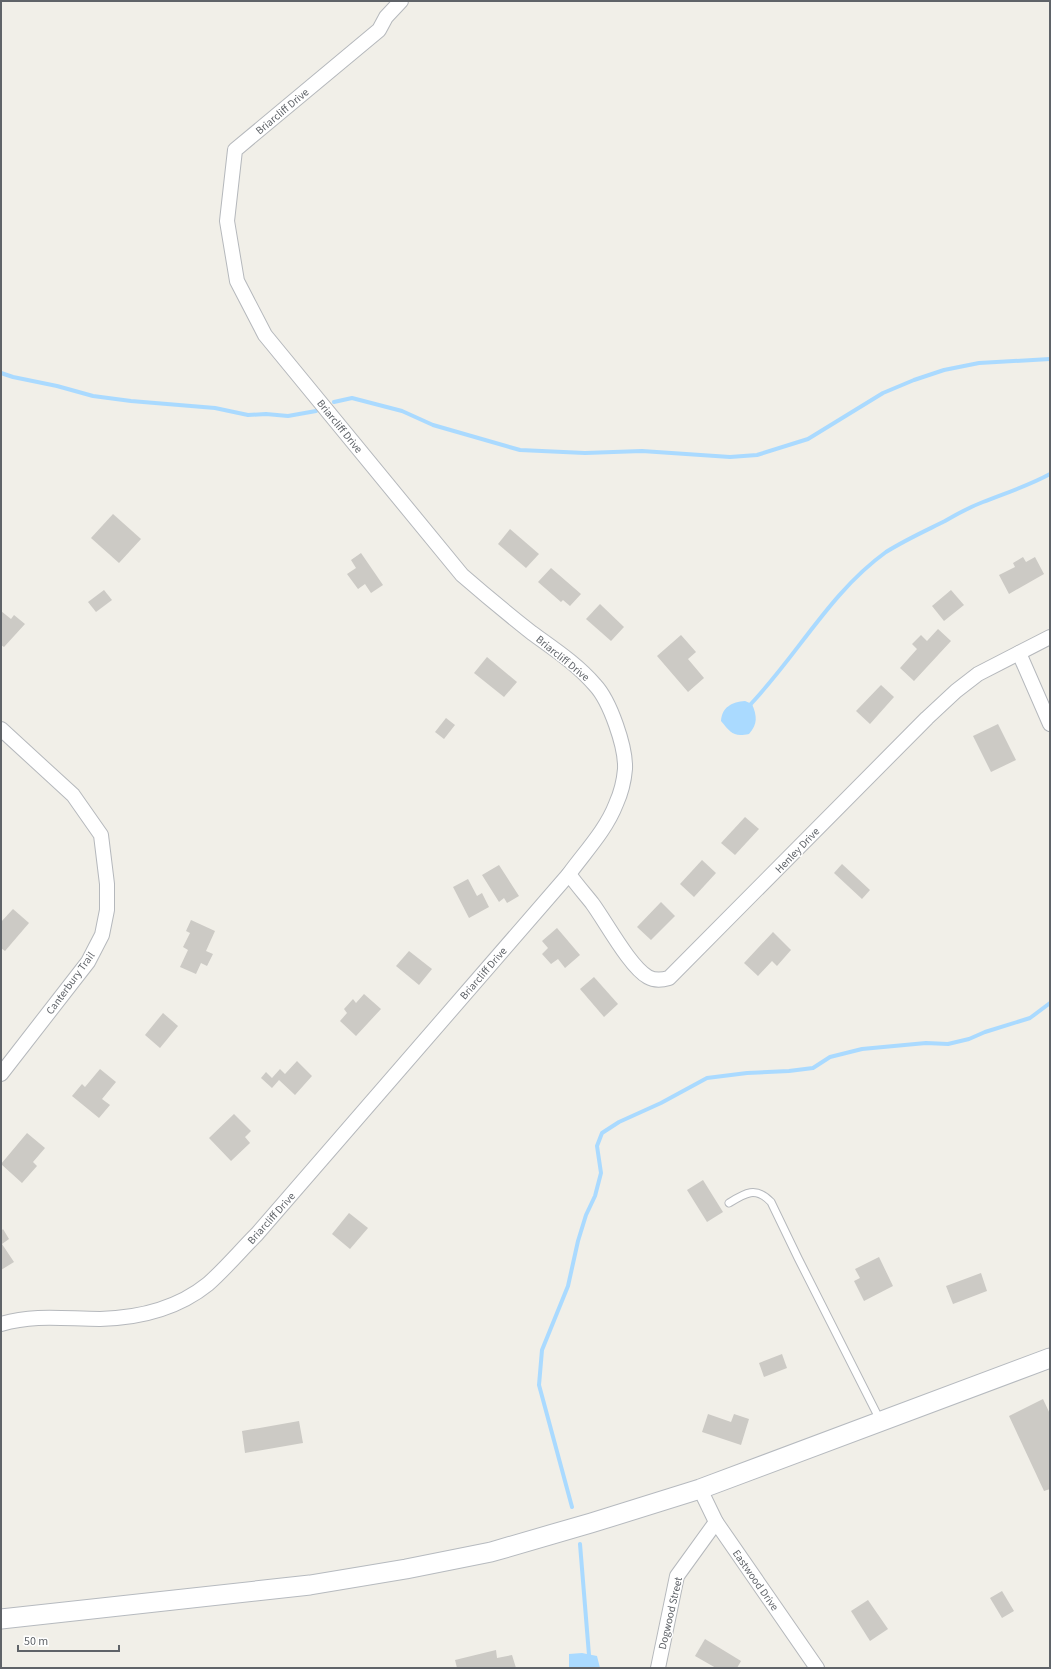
<svg xmlns="http://www.w3.org/2000/svg" width="1051" height="1669" font-family="'Source Sans 3',sans-serif">
<style>
.water{fill:#aadaff}
.lines{fill:none;stroke-linecap:round;stroke-linejoin:round}
.stream{stroke:#aadaff;stroke-width:4}
.building{fill:#cccac5}
.service-casing{stroke:#b5b8bc;stroke-width:9}
.minor-casing{stroke:#b5b8bc;stroke-width:16}
.secondary-casing{stroke:#b6babf;stroke-width:21}
.service{stroke:#fff;stroke-width:7}
.minor{stroke:#fff;stroke-width:14}
.secondary{stroke:#fff;stroke-width:19}
.labels{text-anchor:middle;stroke-width:3;stroke-linejoin:round;paint-order:stroke}
.street-label{font-size:11px;fill:#5f6368;stroke:#fff}
</style>
<rect width="100%" height="100%" fill="#f1efe8"/>
<g class="water">
<path d="M745,701L752,704C757,716 758,724 749,734C733,737 731,733 721,721C722,707 732,702 745,701Z"/>
<polygon points="582,1653 597,1656 600,1668 569,1668 569,1654"/>
</g>
<g class="lines">
<g class="stream">
<polyline points="1,373 13,377 57,386 93,396 131,401 215,408 248,415 266,414 288,416 316,411"/>
<polyline points="334,402 352,398 402,411 433,425 520,450 585,453 642,451 730,457 757,455 808,439 883,393 914,380 944,370 979,363 1050,359"/>
<path d="M747,708C796,658 829,593 886,552C905,540 925,531 945,521C957,514 970,507 983,502C1006,493 1028,486 1050,474"/>
<polyline points="572,1507 539,1385 542,1350 568,1286 578,1241 586,1215 595,1196 601,1173 597,1146 602,1133 619,1122 661,1103 707,1078 747,1073 789,1071 813,1068 830,1057 862,1049 926,1043 948,1044 969,1039 985,1032 1030,1018 1050,1003"/>
<polyline points="580,1544 589,1655 588,1668"/>
</g>
</g>
<g class="building">
<polygon points="113,514 141,539 119,563 91,538"/>
<polygon points="510,529 539,554 526,568 498,544"/>
<polygon points="361,553 383,585 371,593 365,584 358,589 347,574 356,568 351,560"/>
<polygon points="1023,557 1026,562 1035,557 1044,574 1009,594 999,575 1015,567 1013,563"/>
<polygon points="551,568 581,594 570,606 563,600 561,602 538,582"/>
<polygon points="104,590 112,600 96,612 88,602"/>
<polygon points="951,590 964,605 944,621 932,606"/>
<polygon points="600,604 624,627 611,641 586,619"/>
<polygon points="1,611 11,619 14,615 25,624 4,647 1,645"/>
<polygon points="938,629 951,641 914,681 900,668 917,649 912,644 921,635 927,641"/>
<polygon points="681,635 696,652 688,659 704,678 688,692 657,656"/>
<polygon points="487,657 517,682 504,697 474,673"/>
<polygon points="881,685 894,697 870,724 856,711"/>
<polygon points="446,718 455,725 444,739 435,732"/>
<polygon points="998,724 1016,760 991,772 973,736"/>
<polygon points="745,817 759,829 735,855 721,843"/>
<polygon points="702,860 716,873 694,897 680,884"/>
<polygon points="842,864 870,890 862,899 834,873"/>
<polygon points="499,865 519,896 507,903 504,898 499,902 482,875"/>
<polygon points="468,879 477,896 482,893 489,907 469,918 453,887"/>
<polygon points="661,902 675,916 651,940 637,927"/>
<polygon points="13,909 29,923 5,951 1,948 1,922"/>
<polygon points="191,920 215,931 206,951 213,954 207,966 201,963 196,974 180,967 188,950 183,947 190,933 186,931"/>
<polygon points="557,928 580,955 565,968 558,959 551,964 542,954 548,948 542,941"/>
<polygon points="773,932 791,950 777,966 772,961 758,976 744,963"/>
<polygon points="409,951 432,969 419,985 396,966"/>
<polygon points="594,977 618,1004 604,1017 580,989"/>
<polygon points="364,994 381,1009 356,1036 340,1021 347,1013 344,1009 353,999 356,1003"/>
<polygon points="163,1013 178,1026 160,1048 145,1035"/>
<polygon points="297,1061 312,1076 295,1095 279,1080 272,1088 261,1078 266,1072 272,1078 280,1069 285,1074"/>
<polygon points="100,1069 116,1082 102,1099 110,1105 99,1118 72,1096 82,1084 85,1087"/>
<polygon points="234,1114 251,1131 245,1137 250,1143 231,1161 209,1138"/>
<polygon points="27,1133 45,1148 33,1162 37,1166 22,1183 1,1164"/>
<polygon points="703,1180 723,1212 707,1222 687,1190"/>
<polygon points="349,1213 368,1228 350,1249 332,1234"/>
<polygon points="3,1229 9,1239 2,1244 14,1262 1,1270 1,1231"/>
<polygon points="879,1257 893,1286 864,1301 854,1281 860,1278 855,1269"/>
<polygon points="981,1273 987,1291 953,1304 946,1286"/>
<polygon points="782,1354 787,1368 764,1377 759,1363"/>
<polygon points="1043,1399 1050,1414 1050,1489 1044,1491 1009,1416"/>
<polygon points="708,1414 731,1422 734,1414 749,1419 741,1445 702,1432"/>
<polygon points="299,1421 303,1443 245,1453 242,1431"/>
<polygon points="1002,1591 1014,1611 1002,1618 990,1598"/>
<polygon points="868,1600 888,1629 870,1641 851,1611"/>
<polygon points="705,1639 741,1661 737,1668 716,1668 695,1656"/>
<polygon points="496,1650 497,1658 512,1655 516,1668 457,1668 455,1660"/>
</g>
<g class="lines">
<defs>
<path id="service" d="M729,1203C745,1193 756,1186 771,1202L798,1258L880,1420"/>
<g id="minor">
<polyline points="1019,653 1050,724"/>
<polyline points="1,729 73,795 101,835 107,884 107,910 102,935 88,962 1,1074"/>
<path d="M569,874C576,884 584,893 592,903C606,922 630,967 648,977C655,981 662,980 669,978L927,718L956,691L978,674L1050,637"/>
<path d="M1,1324C35,1314 66,1319 100,1319C139,1318 177,1309 208,1284C225,1269 241,1250 257,1234L569,874C585,852 606,830 616,804C621,793 624,781 625,769C626,747 610,701 595,685C577,664 554,649 532,633C508,614 485,595 462,575L265,335L237,281L227,221L235,150L379,30L386,17L401,1"/>
<polyline points="700,1489 716,1522 817,1668"/>
<polyline points="658,1668 677,1576 716,1522"/>
</g>
<polyline id="secondary" points="1,1619 310,1585 406,1569 491,1552 591,1523 700,1489 1050,1358"/>
</defs>
<use href="#service" class="service-casing"/>
<use href="#minor" class="minor-casing"/>
<use href="#secondary" class="secondary-casing"/>
<use href="#service" class="service"/>
<use href="#minor" class="minor"/>
<use href="#secondary" class="secondary"/>
</g>
<g class="labels">
<g class="street-label">
<text transform="translate(282 111) rotate(-40)" y="4">Briarcliff Drive</text>
<text transform="translate(340 426) rotate(51)" y="4">Briarcliff Drive</text>
<text transform="translate(563 658) rotate(39)" y="4">Briarcliff Drive</text>
<text transform="translate(797 850) rotate(-46)" y="4">Henley Drive</text>
<text transform="translate(483 973) rotate(-49)" y="4">Briarcliff Drive</text>
<text transform="translate(70 983) rotate(-54)" y="4">Canterbury Trail</text>
<text transform="translate(271 1218) rotate(-48)" y="4">Briarcliff Drive</text>
<text transform="translate(756 1580) rotate(55)" y="4">Eastwood Drive</text>
<text transform="translate(670 1613) rotate(-77)" y="4">Dogwood Street</text>
</g>
</g>
<rect width="1051" height="1669" fill="none" stroke="#5f6368" stroke-width="4"/>
<path d="M18 1645v6h101v-6" fill="none" stroke="#5f6368" stroke-width="2"/>
<text x="24" y="1645" font-size="12" fill="#5f6368" stroke="#ffffff" stroke-width="3" paint-order="stroke">50 m</text>
</svg>
